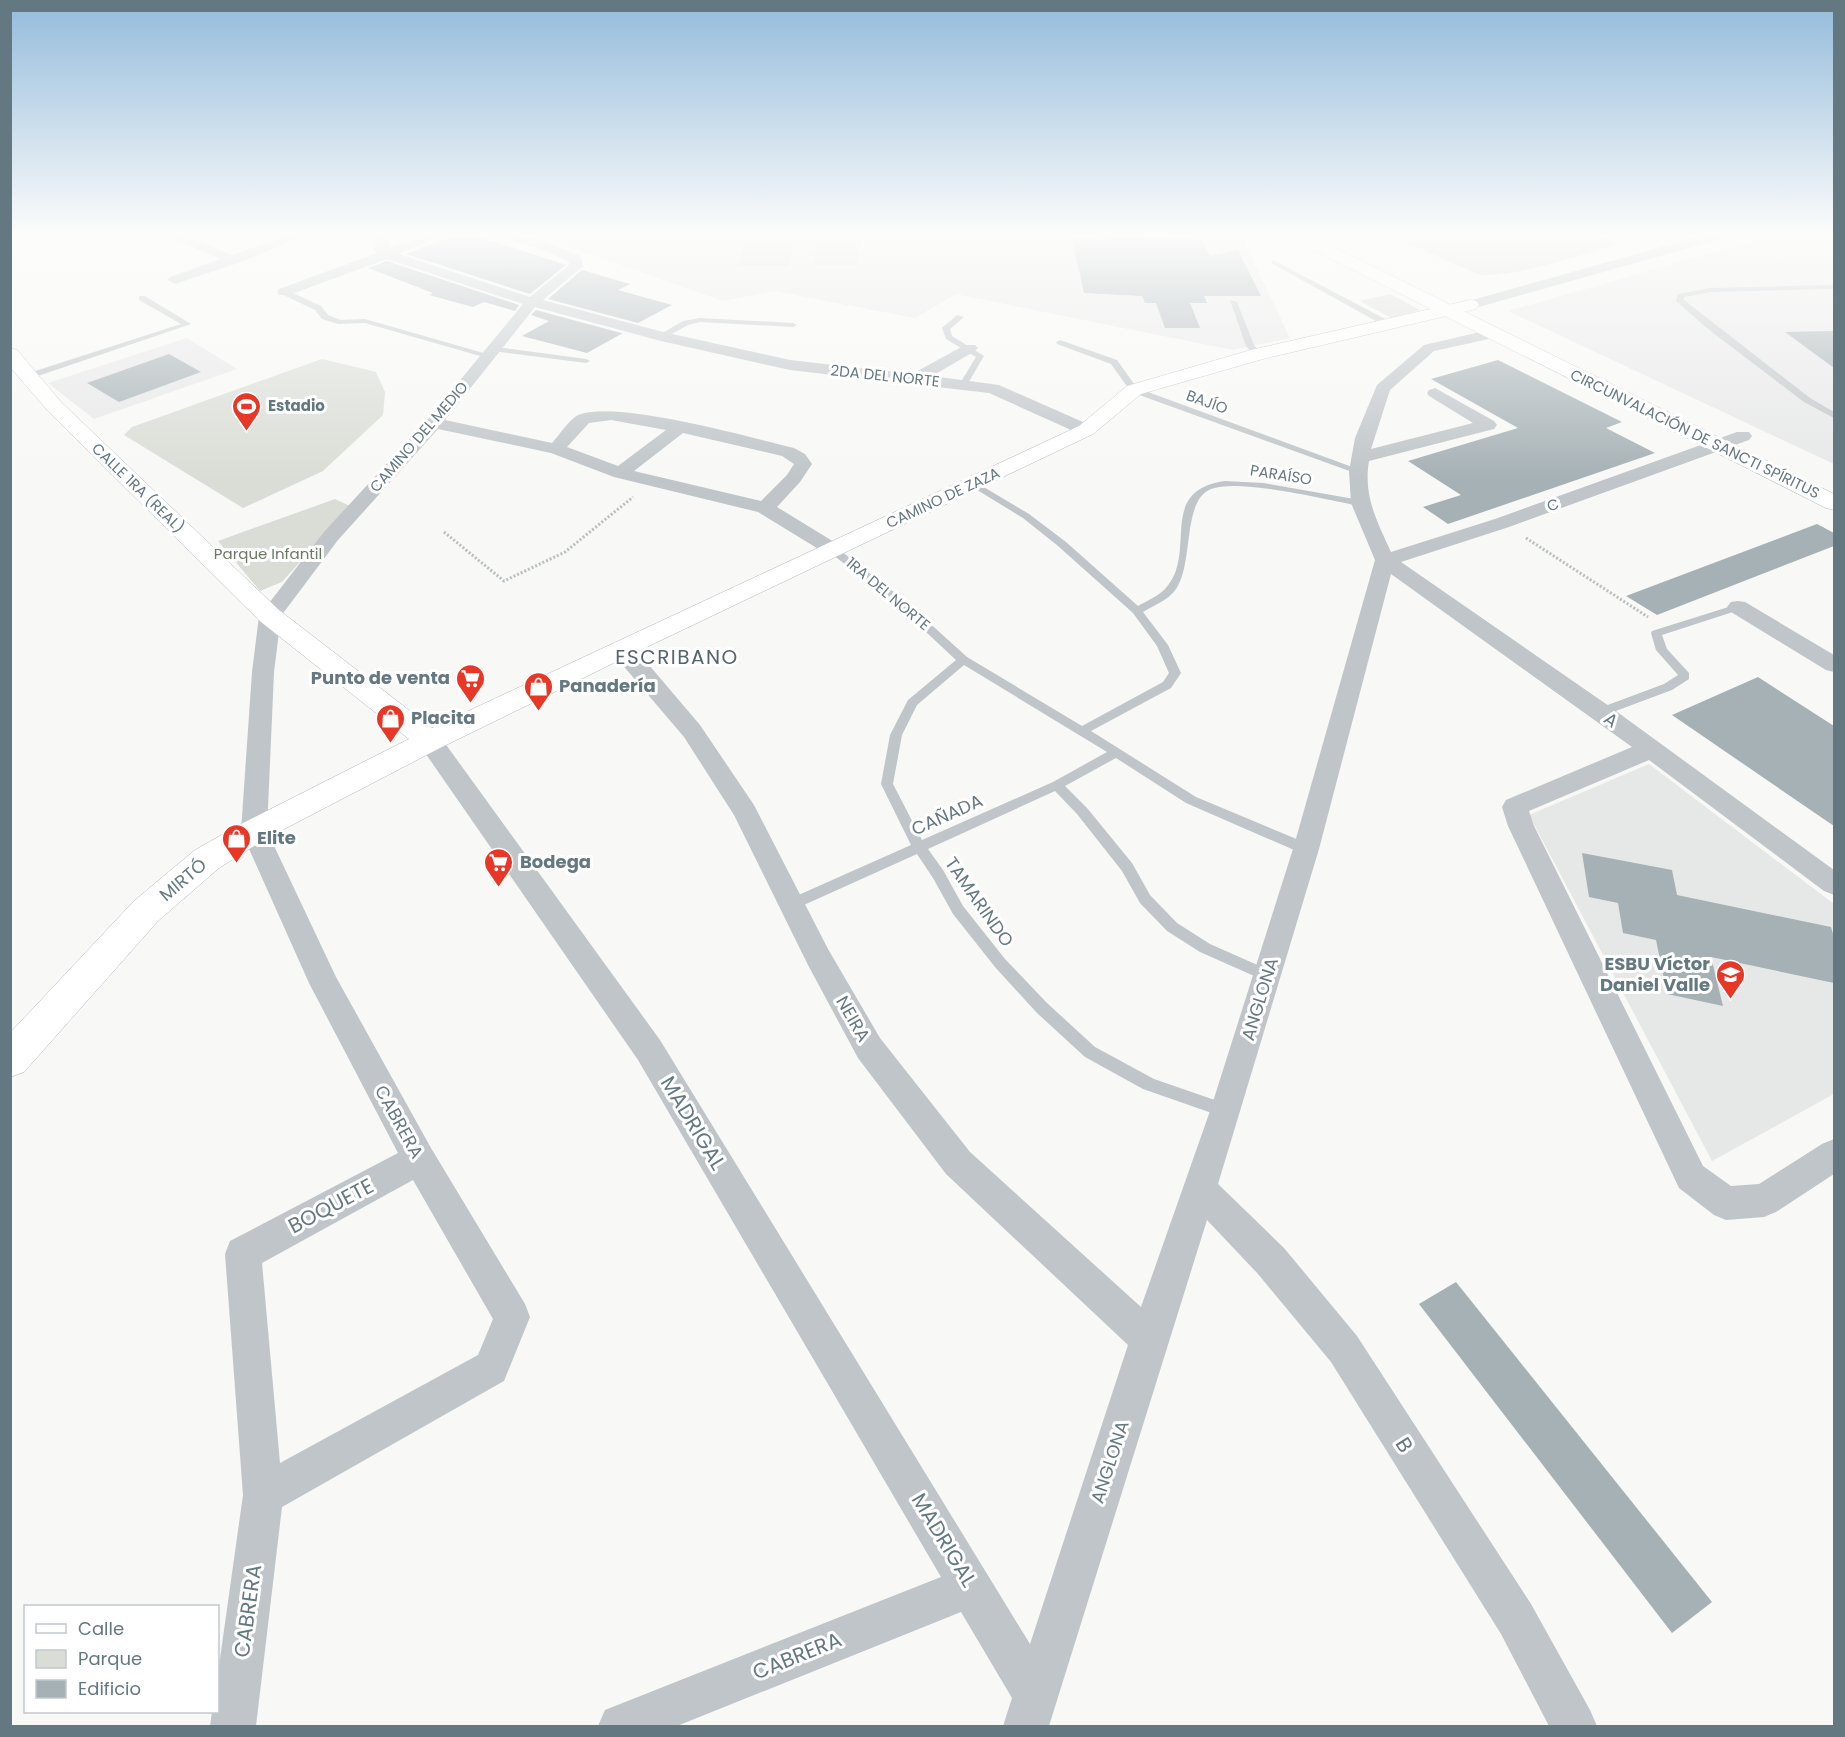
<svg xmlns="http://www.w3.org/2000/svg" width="1845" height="1737" font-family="Poppins,sans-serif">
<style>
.built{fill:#e6e8e7}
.green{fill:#d9ddd5}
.building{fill:#a6b1b5}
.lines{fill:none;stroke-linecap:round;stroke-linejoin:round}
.secondary-casing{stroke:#b1b9bd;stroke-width:1}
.highway-casing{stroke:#b2b8bb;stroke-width:1}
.path{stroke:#b9bec0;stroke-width:3;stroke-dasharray:2 2;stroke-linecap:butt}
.lane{fill:#bfc5c8;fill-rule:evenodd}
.street{fill:#bfc5c8;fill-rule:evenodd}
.secondary{fill:#fff;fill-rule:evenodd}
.highway{fill:#fff;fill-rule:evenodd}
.labels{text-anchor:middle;stroke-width:6;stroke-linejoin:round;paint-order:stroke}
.far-street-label{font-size:15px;fill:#637881;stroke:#fff}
.far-poi-label{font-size:15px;font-weight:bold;fill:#637881;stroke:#fff;text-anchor:start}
.far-park-label{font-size:15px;fill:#697962;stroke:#fff}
.poi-label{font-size:18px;font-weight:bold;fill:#637881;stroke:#fff;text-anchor:start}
.street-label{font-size:18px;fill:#637881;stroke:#fff}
.neighbourhood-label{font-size:20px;letter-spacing:1.5px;fill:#55656c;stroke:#fff}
.near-street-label{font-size:21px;fill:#637881;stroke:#fff}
</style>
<rect width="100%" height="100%" fill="#f8f8f6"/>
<g class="built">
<polygon points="538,236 1240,236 1243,239 1290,338 1233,350 956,294 915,318 774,291 723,301"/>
<polygon points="1769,236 1834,236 1834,464 1508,311"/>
<polygon points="187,338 237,369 94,419 48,383"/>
<polygon points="1649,764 1834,904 1834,1094 1712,1161 1529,815"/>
</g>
<g class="green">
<polygon points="747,236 796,236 789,266 738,266"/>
<polygon points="818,236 859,236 857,265 814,265"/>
<path d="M1390,236H1599L1621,244C1581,254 1519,277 1480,275Z"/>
<polygon points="1390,294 1420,310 1391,318 1360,301"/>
<polygon points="322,359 376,372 385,392 383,415 323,471 243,508 124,435 132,427"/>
<polygon points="335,499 350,506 282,582 260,591 218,541"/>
</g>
<g class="building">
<polygon points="453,236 477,236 566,265 530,294 406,254"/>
<polygon points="1107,236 1202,240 1210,256 1238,250 1261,296 1204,296 1207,303 1190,303 1200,328 1165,328 1156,303 1145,303 1142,296 1084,293 1072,239 1108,240"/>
<polygon points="387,261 519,305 515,311 484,302 473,307 429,295 433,293 368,268"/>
<polygon points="582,270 630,284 618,290 672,305 638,323 548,299"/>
<polygon points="536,310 621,333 623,333 587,353 522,336 549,321 531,315"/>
<polygon points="1834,331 1834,368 1785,332"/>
<polygon points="169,354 201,372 119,402 87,383"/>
<polygon points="1498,360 1622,422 1606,428 1655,453 1448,524 1423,507 1461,495 1408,461 1518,428 1431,379"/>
<polygon points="1817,524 1834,533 1834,546 1657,615 1626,596"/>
<polygon points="1758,677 1834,726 1834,826 1672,715"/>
<polygon points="1582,853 1672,870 1677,895 1831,927 1834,937 1834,983 1711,957 1723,1006 1667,994 1656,940 1623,933 1618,903 1589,897"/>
<polygon points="1456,1282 1712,1602 1672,1633 1419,1304"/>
</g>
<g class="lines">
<defs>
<polygon id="secondary" points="1470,300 1476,301 1479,305 1476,309 1263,359 1141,394 1093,434 630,655 440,748 265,839 219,868 158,921 24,1072 10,1077 10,1033 134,901 195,850 243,823 409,739 261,622 48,411 10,367 10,348 17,350 62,403 279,610 432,728 1079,426 1127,386 1251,350"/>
<polygon id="highway" points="1290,236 1311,236 1834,494 1834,510 1826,508 1292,239"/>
</defs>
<use href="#secondary" class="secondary-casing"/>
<use href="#highway" class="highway-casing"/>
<g class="path">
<polyline points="444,532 504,581 565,552 633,497"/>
<polyline points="1526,538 1648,617"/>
</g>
<g class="lane">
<polygon points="1831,236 1834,236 1834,239 1832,238"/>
<polygon points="1273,260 1391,322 1392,324 1385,326 1271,263"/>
<polygon points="1834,285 1834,289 1711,292 1684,297 1684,300 1810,398 1834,412 1834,418 1804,402 1708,329 1676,301 1678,294 1711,288"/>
<polygon points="281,290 287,290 321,306 328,315 341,320 365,319 494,356 487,358 365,323 338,324 322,319 315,310 281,294"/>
<polygon points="139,296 145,296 191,324 32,378 26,378 26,374 181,324 139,300"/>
<polygon points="1230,300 1237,302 1254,345 1262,354 1261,356 1255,356 1246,346"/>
<polygon points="957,315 964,317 950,329 952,336 984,356 967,385 963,387 959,385 976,357 946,339 942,328"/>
<polygon points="700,318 793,323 797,325 793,327 700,322 688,325 664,338 657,336 683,321"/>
<polygon points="1060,340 1117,360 1137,388 1363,471 1355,473 1131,392 1111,364 1057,344 1056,342"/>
<polygon points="496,347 586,359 590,361 586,363 493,351 493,347"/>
<path d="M1225,481L1263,483L1360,500L1365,503L1360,506C1327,500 1240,478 1211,489C1182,500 1194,563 1176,589C1169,600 1154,605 1143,612L1168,645L1181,673L1171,688L1091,731L1196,797L1311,845L1313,849L1311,853H1301L1186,803L1116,758L1065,786L1087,808L1132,863L1150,895L1177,923L1210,944L1271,971L1273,975L1271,979L1266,981L1261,979L1200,952L1167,931L1140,903L1122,871L1077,814L1055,791L928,849L943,870L963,906L1005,959L1047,1003L1095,1047L1154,1079L1232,1106L1234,1111L1232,1116L1226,1118L1143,1089L1085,1057L1037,1013L995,967L953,914L933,878L917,854L795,909H785L783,905L785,901L911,845L881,784L890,735L908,700L956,660L896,604L828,551V547H836L904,600L967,657L1082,726L1163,682L1169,673L1157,646L1133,613L1058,546L1023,518L969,485L977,483L1029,514L1066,542L1138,606C1147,601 1158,596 1165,589C1199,553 1155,491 1225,481ZM964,665L1107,752L1053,782L922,840L893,784L902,735L917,705Z"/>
<polygon points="1738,604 1742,605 1742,609 1662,635 1667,649 1689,673 1689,679 1672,690 1605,715 1597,715 1595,712 1597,709 1664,684 1678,675 1656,650 1651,633 1652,631"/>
</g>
<g class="street">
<polygon points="168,236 186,236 232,255 285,236 304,236 238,263 175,284 168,280 170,277 220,259"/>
<path d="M377,236H390L388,249L422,236H441L399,254L530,297L569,265V262L544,250L507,239L506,236C534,236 556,245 581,257L583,266L543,300L663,332L790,360L912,374L965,345H975L978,348L975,351L932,376L999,385L1092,426L1095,430L1092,434H1080L989,393L790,370L661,341L535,307L445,420L552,443C560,435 570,417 581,414C621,401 749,437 794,448L805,454L812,464L800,482L777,507L839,545L842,549L839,553H825L758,512L614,477L551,453L438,429L338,540L281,616L274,672L267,831L336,977L431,1148L525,1304L530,1317L504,1381L282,1507L256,1726H210L212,1712H218V1673L243,1495L225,1254L230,1241L398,1153L309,983L241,831L252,672L259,616L324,532L428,419L523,304L387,259L289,295H279L277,292L279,289L377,253L374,249ZM611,420L666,430L618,466L567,447L589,423ZM683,433L782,456L794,464L787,475L761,501L634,471ZM413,1180L493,1319L478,1355L280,1463L262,1263Z"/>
<polygon points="1701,236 1722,236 1721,239 1475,308 1465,308 1463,305 1465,302"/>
<path d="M1493,329L1498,331L1501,334L1498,337L1434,351L1390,390L1371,449L1473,423L1429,396L1427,393L1429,390L1435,388L1494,421L1497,425L1494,429L1369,461C1363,496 1377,521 1391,552L1495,519L1737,432H1749L1752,436L1749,440L1509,527L1401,562L1609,706L1834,870V895L1824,891L1649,760L1529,811L1534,826L1703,1166L1731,1186L1759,1184L1822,1144L1834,1139V1174L1776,1212L1764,1217L1726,1220L1714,1215L1679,1188L1508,826L1502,807L1506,800L1632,747L1391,574L1319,849L1218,1184L1284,1248L1357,1336L1531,1604L1590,1710L1597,1726H1549L1501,1634L1331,1362L1258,1274L1207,1220L1049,1726H1003L1012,1698L961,1612L677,1726H598L605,1710L941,1577L638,1060L421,747L418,741L421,735L430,733L439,735L660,1040L1030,1644L1128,1345L946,1174L858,1058L808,965L734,815L684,737L609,649L612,644L620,642L628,644L649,665L700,725L754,805L828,949L880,1038L970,1152L1141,1307L1210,1111L1293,849L1375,560L1351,503L1349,471L1355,438L1377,385L1424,345Z"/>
<polygon points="1738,601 1745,602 1834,655 1834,672 1826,670 1731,612 1727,607 1731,602"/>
</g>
<use href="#secondary" class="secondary"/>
<use href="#highway" class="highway"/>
</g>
<linearGradient id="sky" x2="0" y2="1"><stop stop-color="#93bbdb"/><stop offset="0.49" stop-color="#fcfcfb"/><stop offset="1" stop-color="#fcfcfb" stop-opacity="0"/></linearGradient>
<rect width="1845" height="479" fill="url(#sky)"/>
<defs>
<symbol id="stadium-pin" viewBox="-11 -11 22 30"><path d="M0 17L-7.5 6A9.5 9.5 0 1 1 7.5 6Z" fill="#e73827" stroke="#fff"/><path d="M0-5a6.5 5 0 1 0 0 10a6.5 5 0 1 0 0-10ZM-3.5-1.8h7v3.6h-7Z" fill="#fff"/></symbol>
<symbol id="supermarket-pin" viewBox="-11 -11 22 30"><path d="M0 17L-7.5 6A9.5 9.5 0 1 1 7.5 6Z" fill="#e73827" stroke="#fff"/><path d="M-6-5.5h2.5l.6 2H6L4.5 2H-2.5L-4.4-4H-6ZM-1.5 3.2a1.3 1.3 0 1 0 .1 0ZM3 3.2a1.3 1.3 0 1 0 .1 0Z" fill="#fff"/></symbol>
<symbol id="shop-pin" viewBox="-11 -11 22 30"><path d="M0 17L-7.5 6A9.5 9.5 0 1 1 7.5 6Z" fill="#e73827" stroke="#fff"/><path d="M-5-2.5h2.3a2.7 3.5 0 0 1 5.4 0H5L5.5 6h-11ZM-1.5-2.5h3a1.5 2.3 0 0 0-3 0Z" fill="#fff"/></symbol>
<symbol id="school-pin" viewBox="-11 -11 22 30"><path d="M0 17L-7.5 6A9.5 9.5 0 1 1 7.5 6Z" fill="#e73827" stroke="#fff"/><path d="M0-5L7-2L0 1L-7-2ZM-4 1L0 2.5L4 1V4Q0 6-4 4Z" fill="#fff"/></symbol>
</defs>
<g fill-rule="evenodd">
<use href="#stadium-pin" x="230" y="390" width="33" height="45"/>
<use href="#supermarket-pin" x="454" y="662" width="33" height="45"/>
<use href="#shop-pin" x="522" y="670" width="33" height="45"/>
<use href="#shop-pin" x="374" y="702" width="33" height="45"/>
<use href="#shop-pin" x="220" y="822" width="33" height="45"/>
<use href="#supermarket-pin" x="482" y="846" width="33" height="45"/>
<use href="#school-pin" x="1714" y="958" width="33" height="45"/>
</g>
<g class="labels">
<g class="far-street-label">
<text transform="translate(885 376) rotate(6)" y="5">2DA DEL NORTE</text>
<text transform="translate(1207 402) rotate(20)" y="5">BAJÍO</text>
<text transform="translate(1695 434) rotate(26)" y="5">CIRCUNVALACIÓN DE SANCTI SPÍRITUS</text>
<text transform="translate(419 437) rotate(-49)" y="5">CAMINO DEL MEDIO</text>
<text transform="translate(1281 475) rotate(9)" y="5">PARAÍSO</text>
<text transform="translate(138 488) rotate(44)" y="5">CALLE 1RA (REAL)</text>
<text transform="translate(943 498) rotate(-25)" y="5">CAMINO DE ZAZA</text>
<text transform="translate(1553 505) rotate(-20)" y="5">C</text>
<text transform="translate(888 594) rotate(40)" y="5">1RA DEL NORTE</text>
</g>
<g class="far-poi-label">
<text x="268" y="411">Estadio</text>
</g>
<g class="far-park-label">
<text x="268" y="559">Parque Infantil</text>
</g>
<g class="poi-label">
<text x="450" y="684" text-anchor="end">Punto de venta</text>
<text x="559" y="692">Panadería</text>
<text x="411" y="724">Placita</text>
<text x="257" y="844">Elite</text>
<text x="520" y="868">Bodega</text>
<text x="1710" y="970" text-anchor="end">ESBU Víctor<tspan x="1710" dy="21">Daniel Valle</tspan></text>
</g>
<g class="street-label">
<text transform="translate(1611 720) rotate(36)" y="6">A</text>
<text transform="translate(947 815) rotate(-24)" y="6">CAÑADA</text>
<text transform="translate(183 880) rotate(-40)" y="6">MIRTÓ</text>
<text transform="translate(979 902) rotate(55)" y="6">TAMARINDO</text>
<text transform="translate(1260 999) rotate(-73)" y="6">ANGLONA</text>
<text transform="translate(853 1019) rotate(60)" y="6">NEIRA</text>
<text transform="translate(399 1122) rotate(61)" y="6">CABRERA</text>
<text transform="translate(1110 1462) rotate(-72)" y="6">ANGLONA</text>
</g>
<g class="neighbourhood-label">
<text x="677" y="664">ESCRIBANO</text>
</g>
<g class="near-street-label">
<text transform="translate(693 1123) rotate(59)" y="7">MADRIGAL</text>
<text transform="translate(331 1206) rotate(-28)" y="7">BOQUETE</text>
<text transform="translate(1404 1445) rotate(58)" y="7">B</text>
<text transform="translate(944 1540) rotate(59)" y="7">MADRIGAL</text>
<text transform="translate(248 1611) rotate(-82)" y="7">CABRERA</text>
<text transform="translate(797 1656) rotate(-22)" y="7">CABRERA</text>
</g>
</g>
<rect width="1845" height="1737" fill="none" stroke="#637881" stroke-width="24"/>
<rect x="24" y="1605" width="195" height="108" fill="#ffffff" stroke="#c1c9cd" stroke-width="1.5"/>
<rect x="36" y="1624" width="30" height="9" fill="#ffffff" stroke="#c1c9cd" stroke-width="1.5"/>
<text x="78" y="1635" font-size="18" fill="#637881">Calle</text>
<rect x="36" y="1650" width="30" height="18" fill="#d9ddd5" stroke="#c1c9cd" stroke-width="1.5"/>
<text x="78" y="1665" font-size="18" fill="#637881">Parque</text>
<rect x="36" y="1680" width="30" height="18" fill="#a6b1b5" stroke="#c1c9cd" stroke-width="1.5"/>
<text x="78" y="1695" font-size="18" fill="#637881">Edificio</text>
</svg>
